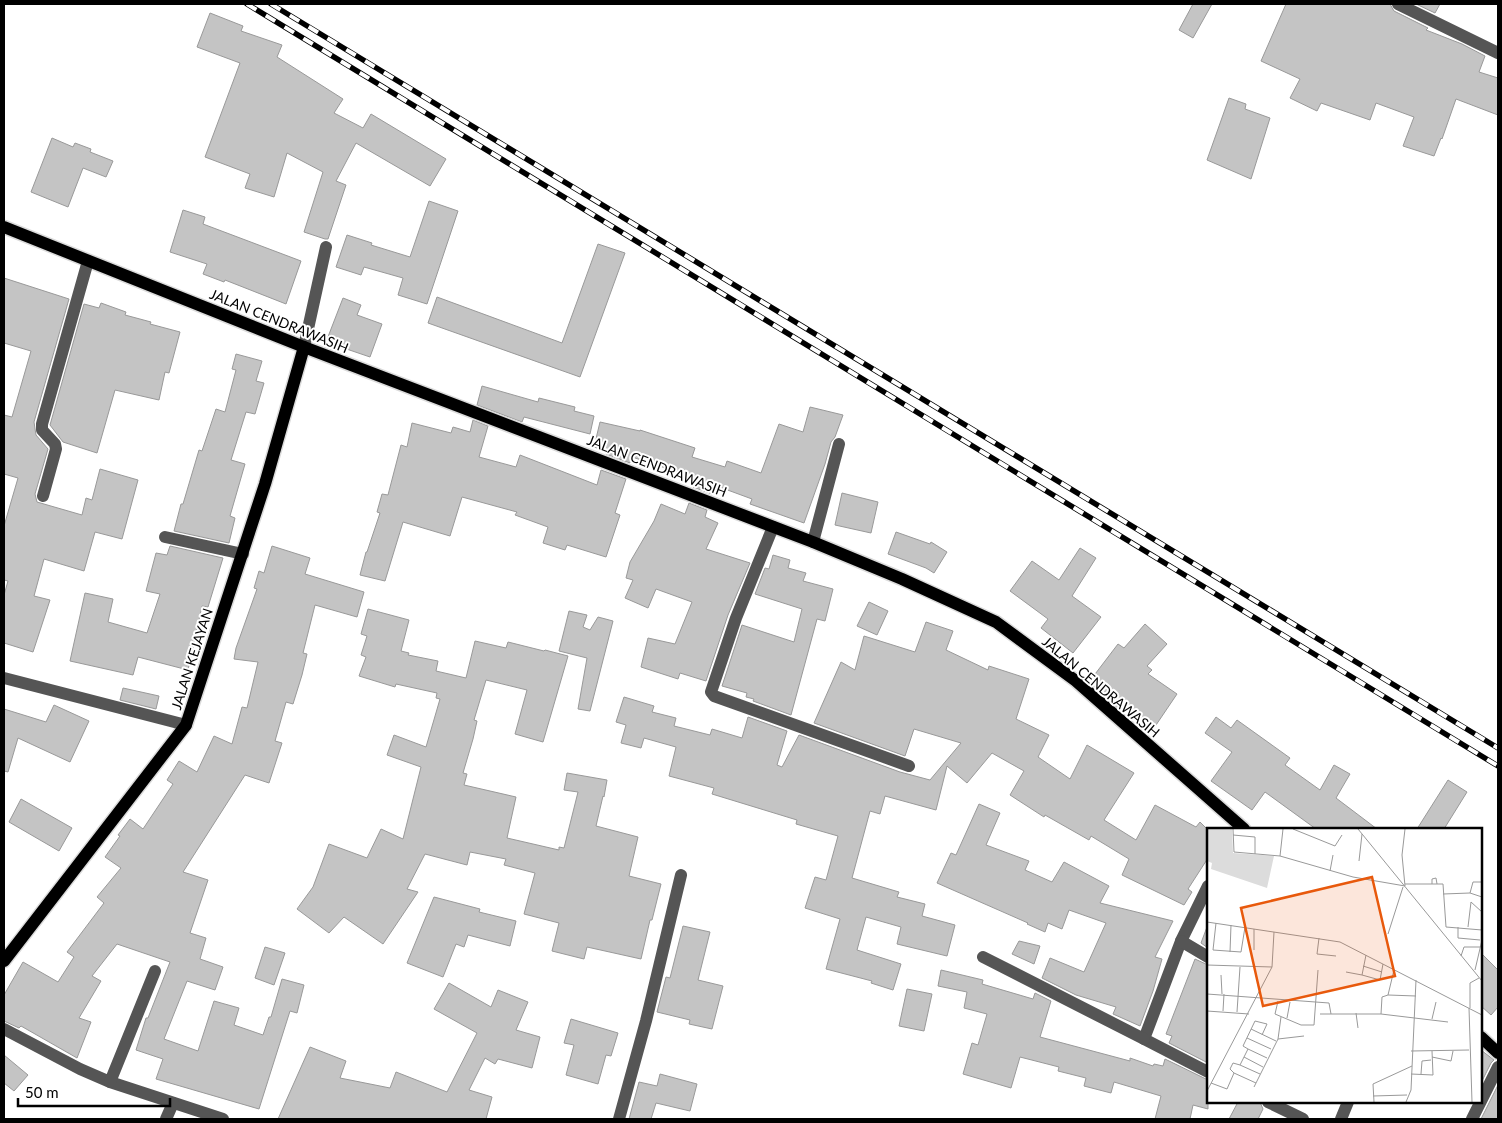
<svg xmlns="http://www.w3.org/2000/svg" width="1502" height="1123" font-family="Lato,sans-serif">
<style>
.building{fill:#c4c4c4;stroke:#999}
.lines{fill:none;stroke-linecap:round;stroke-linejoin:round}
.major-casing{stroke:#dbdbdb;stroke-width:15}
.minor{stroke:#555;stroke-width:12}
.major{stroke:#000;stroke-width:12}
.rail-casing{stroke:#000;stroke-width:5.5}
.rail{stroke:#fff;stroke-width:4;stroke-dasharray:11;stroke-linecap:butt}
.labels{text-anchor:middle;stroke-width:4;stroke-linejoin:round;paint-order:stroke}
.street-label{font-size:14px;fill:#000;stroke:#fff}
.inset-road{fill:none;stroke:#999;stroke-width:1}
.view{fill:#e8590c;fill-opacity:0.15;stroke:#e8590c;stroke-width:2.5}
.inset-edge{fill:none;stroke:#000;stroke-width:2.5}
</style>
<rect width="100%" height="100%" fill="#fff"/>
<g class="building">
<polygon points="1193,4 1212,4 1193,38 1179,30"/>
<polygon points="1286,4 1390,4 1394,11 1428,28 1426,30 1462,44 1485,56 1479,72 1498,78 1498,115 1456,99 1442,139 1441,138 1434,156 1403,146 1414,117 1376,103 1370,120 1321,103 1317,111 1290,98 1300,79 1261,61"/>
<polygon points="1416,4 1440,4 1435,13"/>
<polygon points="210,13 243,26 241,31 282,45 277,57 343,99 334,113 363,128 371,114 446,159 430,186 356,143 336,181 346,185 328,239 325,239 304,232 323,172 287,153 274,197 245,188 250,174 205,157 240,63 197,47"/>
<polygon points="1229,98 1246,104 1245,109 1270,118 1251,179 1207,160"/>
<polygon points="52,138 73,147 75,143 91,149 90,152 113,161 106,177 83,168 68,207 31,192"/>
<polygon points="429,201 458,211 427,304 398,295 403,278 364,267 361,275 336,267 347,235 372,243 371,245 410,257"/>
<polygon points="183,210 205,217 203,224 301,261 286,304 225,280 224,282 203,274 207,264 170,252"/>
<polygon points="598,244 625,253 580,377 428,323 437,297 562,343"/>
<polygon points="4,278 69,299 34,422 36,435 48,449 35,494 37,502 82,515 86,498 92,500 100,469 138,480 122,539 95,532 84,571 44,559 34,596 50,600 33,652 4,643 4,595 8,581 4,580 4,526 18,478 4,474 4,415 12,417 31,351 4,343"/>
<polygon points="343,298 361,305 357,315 382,324 370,357 326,342"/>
<polygon points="101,303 126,312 125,315 151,322 150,324 180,332 169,373 165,372 159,400 115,390 97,453 63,442 50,425 84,304 99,308"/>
<polygon points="236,354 262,361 256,381 264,383 255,414 246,412 231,460 245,464 230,516 235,518 229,543 174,531 181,504 183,504 199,450 202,451 216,409 225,412 236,370 232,369"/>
<polygon points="482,386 538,402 539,398 575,407 574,411 594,416 590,434 524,417 522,422 477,405"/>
<polygon points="810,407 843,415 835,437 831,442 825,464 804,523 750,504 752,499 714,485 712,494 693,487 696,478 632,457 630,463 606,454 607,451 594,447 600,422 640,431 640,430 695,448 692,457 725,467 727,461 761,473 779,424 803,432"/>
<polygon points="473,420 488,426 479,457 516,467 520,455 597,485 601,470 626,479 615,513 620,515 606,557 567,545 565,550 543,543 548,527 515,515 517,512 462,497 450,536 403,522 385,581 360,575 366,552 367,552 380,513 377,512 382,494 388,495 401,445 407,447 412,423 451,433 453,427 470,432"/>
<polygon points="842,493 878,502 871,533 835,525"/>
<polygon points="689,503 707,510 705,517 718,523 706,549 750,563 728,615 706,681 680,673 678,679 641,667 648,638 675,644 692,602 656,589 648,608 625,598 633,580 626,578 630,562 654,521 661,504 685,514"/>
<polygon points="896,532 930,544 931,542 947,552 934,573 926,568 888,554"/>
<polygon points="170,546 223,558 208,607 202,606 188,670 138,657 133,675 70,661 85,593 113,599 108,622 147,633 160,594 146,591 156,553 167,555"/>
<polygon points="272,546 310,558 305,574 364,592 357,617 315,605 303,653 307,654 302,675 293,704 286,702 275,741 282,743 269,783 245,775 183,872 208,880 190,933 206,938 200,959 223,967 215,990 187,981 164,1039 198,1051 214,1001 239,1008 234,1025 263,1035 269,1017 271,1017 282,979 304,985 297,1013 290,1011 259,1109 156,1079 163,1059 136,1050 146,1018 148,1018 170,962 117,944 92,976 101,981 79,1018 91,1022 77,1058 21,1026 19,1028 4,1021 4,995 23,962 58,982 74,957 67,952 104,903 97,897 121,868 105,857 120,836 118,835 130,819 143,829 173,784 167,780 179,761 197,772 214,736 232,744 242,707 247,708 258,662 234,659 236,648 257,589 254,588 259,571 264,573"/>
<polygon points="1080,548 1096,558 1072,596 1101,617 1073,653 1041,628 1048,619 1010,591 1032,561 1059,580"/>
<polygon points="773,555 790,560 788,568 806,573 803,581 833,589 825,621 817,619 791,715 753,701 754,699 746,697 747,693 722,686 742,625 794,642 802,609 755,594 765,568 769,569"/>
<polygon points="869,602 888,611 877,635 857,626"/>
<polygon points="368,609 409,620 401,651 409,653 408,655 438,661 436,671 466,678 475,641 506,648 508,642 544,651 545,650 568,656 543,742 515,734 527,690 486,680 474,720 477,721 473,739 463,773 467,774 464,785 516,797 507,838 559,850 559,847 564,848 578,792 564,790 567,773 607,780 604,797 603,796 596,826 638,837 629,876 661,884 652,920 650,920 641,959 587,947 584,959 552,951 559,923 524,914 535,873 504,865 506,859 470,852 467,865 425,854 407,889 418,892 383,944 344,917 329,933 297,909 313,887 329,844 367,858 381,829 403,839 421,767 387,755 394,735 426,747 440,699 436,698 437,693 396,684 395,687 359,676 366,657 361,655 367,636 361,634"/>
<polygon points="569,611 587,615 583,627 590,630 598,617 613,621 590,711 578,709 587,658 559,651"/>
<polygon points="926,622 953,631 946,650 988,670 989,666 1029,679 1016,719 1049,735 1038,757 1070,779 1087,745 1134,773 1104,820 1136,840 1155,805 1196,827 1200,822 1208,830 1208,858 1188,889 1192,892 1184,905 1122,875 1129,859 1091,836 1089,840 1045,815 1044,817 1010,795 1024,771 992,753 967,783 947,766 936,810 885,796 880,814 870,811 852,878 899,892 897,897 925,904 922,916 955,925 947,956 897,944 901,927 866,917 857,950 901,964 893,990 871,983 872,981 826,969 840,919 805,908 815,877 826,880 838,836 796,824 797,820 712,794 714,788 669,776 676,747 644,738 641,748 621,743 626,725 616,722 624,697 654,706 652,712 676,718 674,726 710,735 712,729 742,738 748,717 787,731 777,765 782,767 799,735 900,772 930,780 961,743 914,729 905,756 814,723 841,662 855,670 864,636 915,652"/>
<polygon points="1145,624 1167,644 1147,666 1152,670 1148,674 1177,694 1154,728 1123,707 1121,710 1089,682 1118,644 1124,648"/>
<polygon points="123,688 159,696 156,709 120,700"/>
<polygon points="54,705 89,721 70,762 18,738 8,772 4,771 4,709 46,722"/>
<polygon points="1216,717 1231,728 1237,720 1290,758 1285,765 1320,790 1334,765 1350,774 1336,798 1377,829 1316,829 1265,792 1252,810 1211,781 1232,752 1205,733"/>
<polygon points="1448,780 1467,792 1444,829 1417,829"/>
<polygon points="21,799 72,828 59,851 9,822"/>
<polygon points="979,804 1000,813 986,845 1029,861 1025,870 1052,882 1064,862 1109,886 1100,903 1173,921 1155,957 1162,959 1153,991 1140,1026 1113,1014 1116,1007 1076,995 1042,978 1050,958 1084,972 1106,923 1069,910 1062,929 1048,923 1045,932 1027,924 1028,923 937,883 951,853 956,855"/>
<polygon points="434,897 480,909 479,912 516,921 510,946 468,935 464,947 456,944 443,977 407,963"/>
<polygon points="683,926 710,932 698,980 723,986 712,1029 689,1024 690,1020 657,1012 666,977 670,978"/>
<polygon points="1207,927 1208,927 1208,948 1201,943"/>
<polygon points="1019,941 1040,946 1034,964 1012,954"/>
<polygon points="265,947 285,953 274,985 255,978"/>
<polygon points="1481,953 1498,970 1498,1007 1491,1015 1481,1006"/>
<polygon points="1195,959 1208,965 1208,1063 1169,1043 1172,1036 1166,1034"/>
<polygon points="941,970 983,980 982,984 1033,999 1035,993 1051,1001 1040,1037 1130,1061 1130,1058 1153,1066 1154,1064 1163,1066 1165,1059 1208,1080 1208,1109 1193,1105 1190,1119 1155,1119 1161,1096 1114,1082 1111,1093 1084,1086 1086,1078 1058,1071 1059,1067 1020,1057 1011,1088 963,1074 972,1043 978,1045 987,1014 964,1008 967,992 938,986"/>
<polygon points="449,983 491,1007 498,990 528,1002 516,1030 540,1037 532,1068 498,1059 495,1064 485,1058 469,1090 492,1097 486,1119 278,1119 310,1047 346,1061 340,1078 390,1088 396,1072 447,1092 477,1033 434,1009"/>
<polygon points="907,989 932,994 924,1031 899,1026"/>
<polygon points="571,1019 618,1033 611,1056 606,1055 598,1084 566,1075 574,1045 564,1043"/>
<polygon points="1481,1050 1494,1060 1491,1063 1481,1083"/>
<polygon points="4,1055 28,1075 14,1091 4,1083"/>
<polygon points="660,1074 697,1084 690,1111 656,1103 651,1119 629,1119 639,1082 657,1086"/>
<polygon points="1498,1085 1498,1119 1481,1119"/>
<polygon points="1238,1102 1260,1102 1263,1109 1258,1119 1229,1119"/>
</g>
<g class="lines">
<defs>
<g id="major">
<polyline points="4,227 304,347 813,542 902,579 996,622 1076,681 1244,829"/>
<polyline points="4,961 186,725 265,484 304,347"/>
<polyline points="1481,1037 1498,1053"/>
</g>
</defs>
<use href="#major" class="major-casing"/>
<g class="minor">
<polyline points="1398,4 1498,53"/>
<polyline points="304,347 326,247"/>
<polyline points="43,496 56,449 55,444 42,430 42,424 88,261"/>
<polyline points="773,527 736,618 711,692 714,696 909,766"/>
<polyline points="165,537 243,554"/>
<polyline points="813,542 839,444"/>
<polyline points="4,678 186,725"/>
<polyline points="1208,886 1181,941 1144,1039 1208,1072"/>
<polyline points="1181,941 1208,957"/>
<polyline points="983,957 1144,1039"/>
<polyline points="4,1029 80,1069 110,1082 223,1119"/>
<polyline points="110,1082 155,971"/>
<polyline points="1268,1102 1303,1119"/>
<polyline points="166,1119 173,1103"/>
<polyline points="619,1119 646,1021 681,875"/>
<polyline points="1341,1119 1348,1102"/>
<polyline points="1472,1119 1498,1067"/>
</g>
<use href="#major" class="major"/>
<defs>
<g id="rail">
<polyline points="247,4 1498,766"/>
<polyline points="271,4 1498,748"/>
</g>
</defs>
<use href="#rail" class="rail-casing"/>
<use href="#rail" class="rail"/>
</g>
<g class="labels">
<g class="street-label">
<text transform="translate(279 321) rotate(22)" y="5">JALAN CENDRAWASIH</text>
<text transform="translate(657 466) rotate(21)" y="5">JALAN CENDRAWASIH</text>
<text transform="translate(192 659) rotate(-72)" y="5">JALAN KEJAYAN</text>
<text transform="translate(1101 687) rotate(40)" y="5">JALAN CENDRAWASIH</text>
</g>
</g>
<g transform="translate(1207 828)">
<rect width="275" height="275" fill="#fff"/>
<path d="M0,1H25L26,25L67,28L60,60L4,41L5,35L0,33Z" fill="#dcdcdc"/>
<path class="inset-road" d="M26,1L27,24L73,28L146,49L198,58M86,1L128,18L135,7M151,1L275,153M198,1L195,27L198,58M26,7L48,9V26M73,28L76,1M152,33L155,6M123,43L126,27M198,56H236L239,99M225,56V51L229,50L230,56M263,65L266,54H274M236,66L263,65L275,69M0,94L133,114L275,187M9,95L6,122L34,124L38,99M239,99L275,102M251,99V110L273,112M261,99L264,74L275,84M47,101V122M181,106L196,59M112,110L110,126L129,128M23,124L24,97M159,127L155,147L173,152L176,136M254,128L257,119H273M0,137L65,139M156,138L175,144M187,142L181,167L209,168M268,142L275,112M139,144L155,147M14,147L15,166M0,166L122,175L124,186M71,173L68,186L94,197H107L111,142M262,180L265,274M263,180V155L272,150M0,183L42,186M16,183L17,166M30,184L33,139M149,185L151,200M113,186H174L241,194M174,186L175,169L181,167M80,190L83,174M225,191L229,174M44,201L69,213M40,210L64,221M71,211L97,208M41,221L60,230M204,223L262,222M37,229L56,239M225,229L244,233L246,223M33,237L53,246M27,245L49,255M204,246L226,247L225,223M214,246L215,233L224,232M4,255L20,261L27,245L23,241L26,235L33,237L41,221L36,218L48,193L60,196L55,207M47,259L71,211L74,189M0,263L65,139L67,104M166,268L200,267M167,274L166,256L205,238M199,274L204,262L209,152"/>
<path class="view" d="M165,49L188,148L56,178L34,80Z"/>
<rect width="275" height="275" class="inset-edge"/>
</g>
<rect width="1502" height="1123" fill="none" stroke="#000000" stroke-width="10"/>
<path d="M18 1098v8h152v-8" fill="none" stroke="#000000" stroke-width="2.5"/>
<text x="25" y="1098" font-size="15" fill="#000000" stroke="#ffffff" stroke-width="4" paint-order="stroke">50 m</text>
</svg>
